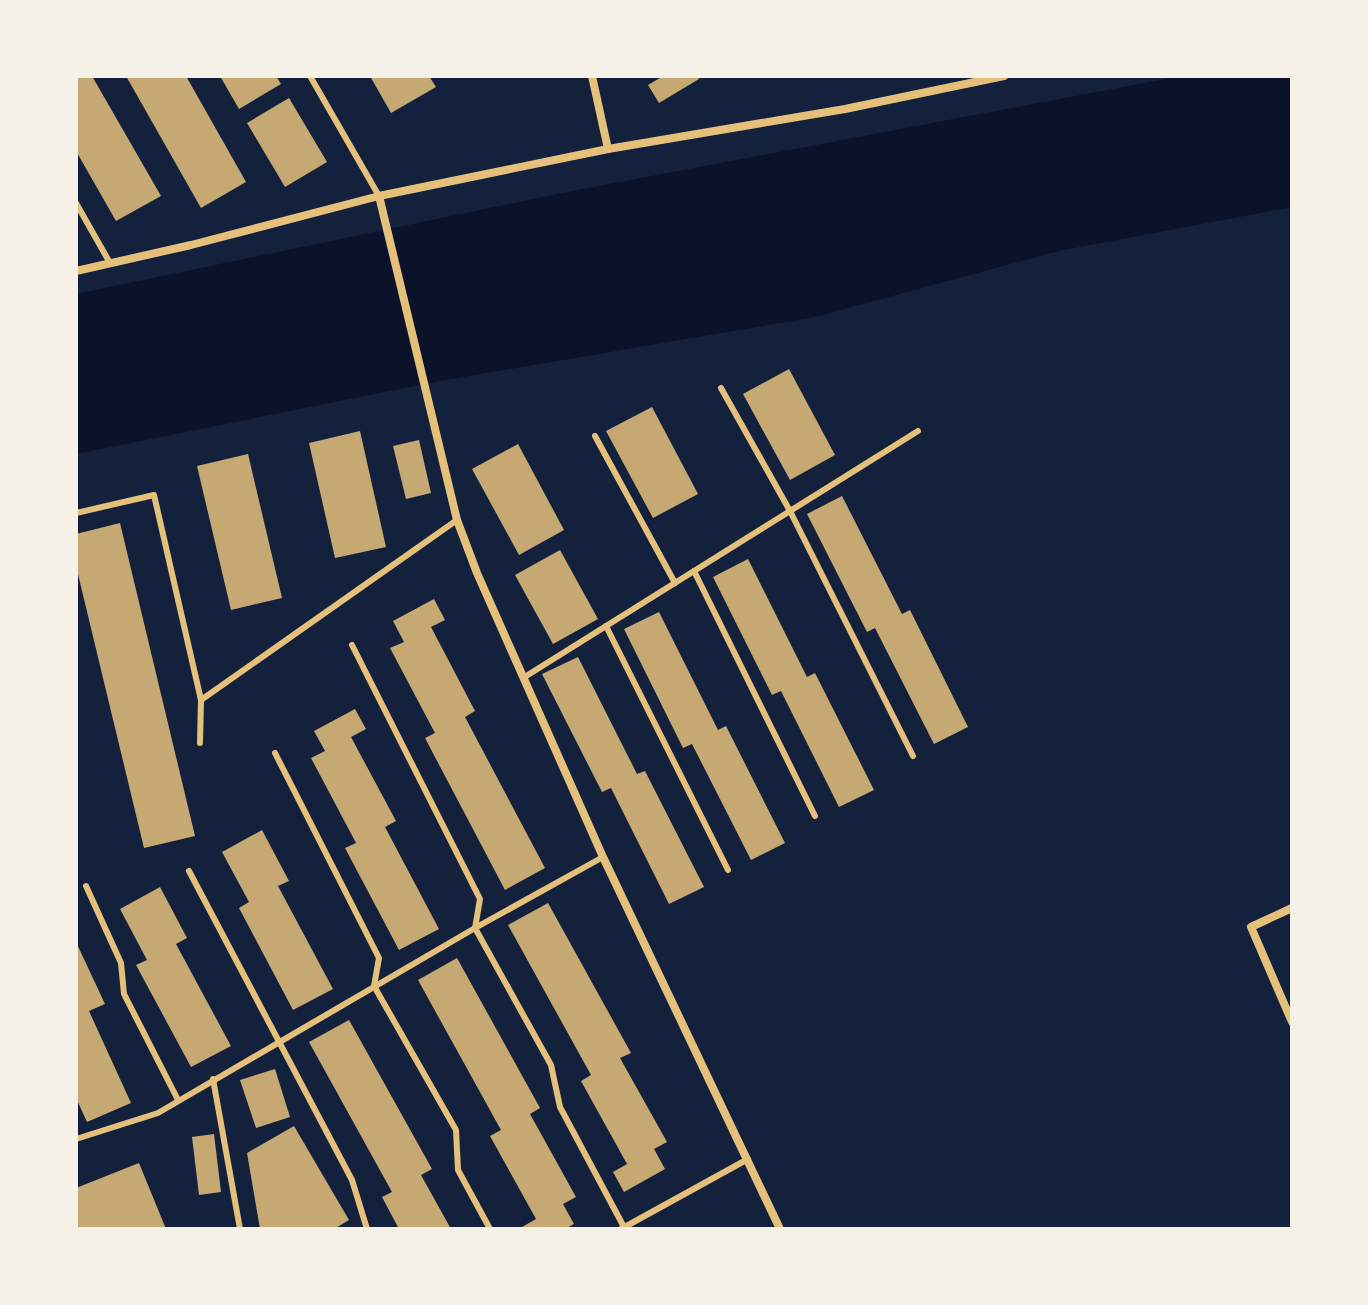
<svg xmlns="http://www.w3.org/2000/svg" width="1368" height="1305" font-family="'Titillium Web',sans-serif">
<style>
.water{fill:#0b132b}
.building{fill:#c6a872}
.lines{fill:none;stroke-linecap:round;stroke-linejoin:round}
.service{stroke:#e5c07b;stroke-width:6}
.minor{stroke:#e5c07b;stroke-width:8}
</style>
<rect width="100%" height="100%" fill="#14213d"/>
<polygon class="water" points="1181,76 1292,76 1292,207 1059,251 815,317 440,381 76,454 76,294 567,192"/>
<g class="building">
<polygon points="77,76 92,76 161,196 116,221 76,151"/>
<polygon points="126,76 186,76 246,182 201,208"/>
<polygon points="220,76 276,76 281,84 239,109"/>
<polygon points="370,76 429,76 436,87 391,113"/>
<polygon points="658,76 698,76 699,79 659,103 648,85 660,78"/>
<polygon points="289,98 327,162 285,187 247,123"/>
<polygon points="789,369 835,455 790,480 743,394"/>
<polygon points="652,407 698,494 653,518 606,431"/>
<polygon points="360,431 386,547 335,558 309,443"/>
<polygon points="419,440 431,493 406,499 393,446"/>
<polygon points="518,444 564,530 519,555 472,469"/>
<polygon points="248,454 282,598 231,610 197,466"/>
<polygon points="842,496 902,614 910,610 968,727 934,744 875,628 867,632 807,514"/>
<polygon points="120,523 195,836 144,848 76,566 76,534"/>
<polygon points="560,550 598,619 553,644 515,575"/>
<polygon points="748,559 807,677 815,673 874,790 839,807 781,691 772,695 713,577"/>
<polygon points="434,599 445,620 431,627 475,711 465,717 545,868 505,890 425,738 435,733 390,648 404,642 393,621"/>
<polygon points="659,612 718,730 726,726 785,843 751,860 692,744 683,748 624,629"/>
<polygon points="578,657 637,774 645,771 704,887 669,904 611,788 602,792 542,674"/>
<polygon points="355,709 366,729 351,737 396,821 385,827 439,929 399,950 345,848 356,843 311,758 325,751 314,731"/>
<polygon points="262,830 289,881 278,886 333,989 293,1010 239,908 249,902 222,852"/>
<polygon points="160,887 187,938 176,944 231,1046 191,1067 136,965 147,960 120,909"/>
<polygon points="548,903 631,1053 620,1058 667,1142 654,1149 665,1169 624,1192 613,1172 627,1164 581,1081 591,1075 508,925"/>
<polygon points="76,942 105,1004 89,1011 131,1103 87,1122 76,1098"/>
<polygon points="457,958 540,1108 530,1114 576,1197 563,1204 574,1224 565,1229 523,1229 522,1227 536,1219 490,1136 501,1130 418,980"/>
<polygon points="349,1020 432,1169 421,1175 451,1229 399,1229 382,1197 392,1192 309,1042"/>
<polygon points="275,1069 290,1117 256,1128 240,1080"/>
<polygon points="294,1126 349,1220 334,1229 260,1229 247,1153"/>
<polygon points="214,1134 221,1192 199,1195 192,1137"/>
<polygon points="139,1163 166,1229 76,1229 76,1188"/>
</g>
<g class="lines">
<g class="service">
<polyline points="310,76 379,196"/>
<polyline points="76,203 110,263"/>
<polyline points="721,388 790,511 913,756"/>
<polyline points="595,436 675,583"/>
<polyline points="76,513 154,495 201,700 200,743"/>
<polyline points="694,571 815,816"/>
<polyline points="606,626 728,870"/>
<polyline points="352,645 480,899 475,928 551,1065 560,1107 625,1229"/>
<polyline points="523,678 918,431"/>
<polyline points="201,700 457,520"/>
<polyline points="275,753 379,958 374,986 456,1130 458,1170 490,1229"/>
<polyline points="189,871 352,1180 367,1229"/>
<polyline points="86,886 121,963 124,994 178,1100"/>
<polyline points="213,1079 240,1229"/>
<polyline points="76,1139 158,1113 475,928 603,857"/>
<polyline points="621,1229 748,1159"/>
</g>
<g class="minor">
<polyline points="592,76 608,149"/>
<polyline points="379,196 457,520 477,573 603,857 780,1229"/>
<polyline points="76,271 191,245 379,196 608,149 845,109 1004,76"/>
<polyline points="1292,908 1251,927 1292,1022"/>
</g>
</g>
<rect width="1368" height="1305" fill="none" stroke="#f6f1e7" stroke-width="156"/>
</svg>
